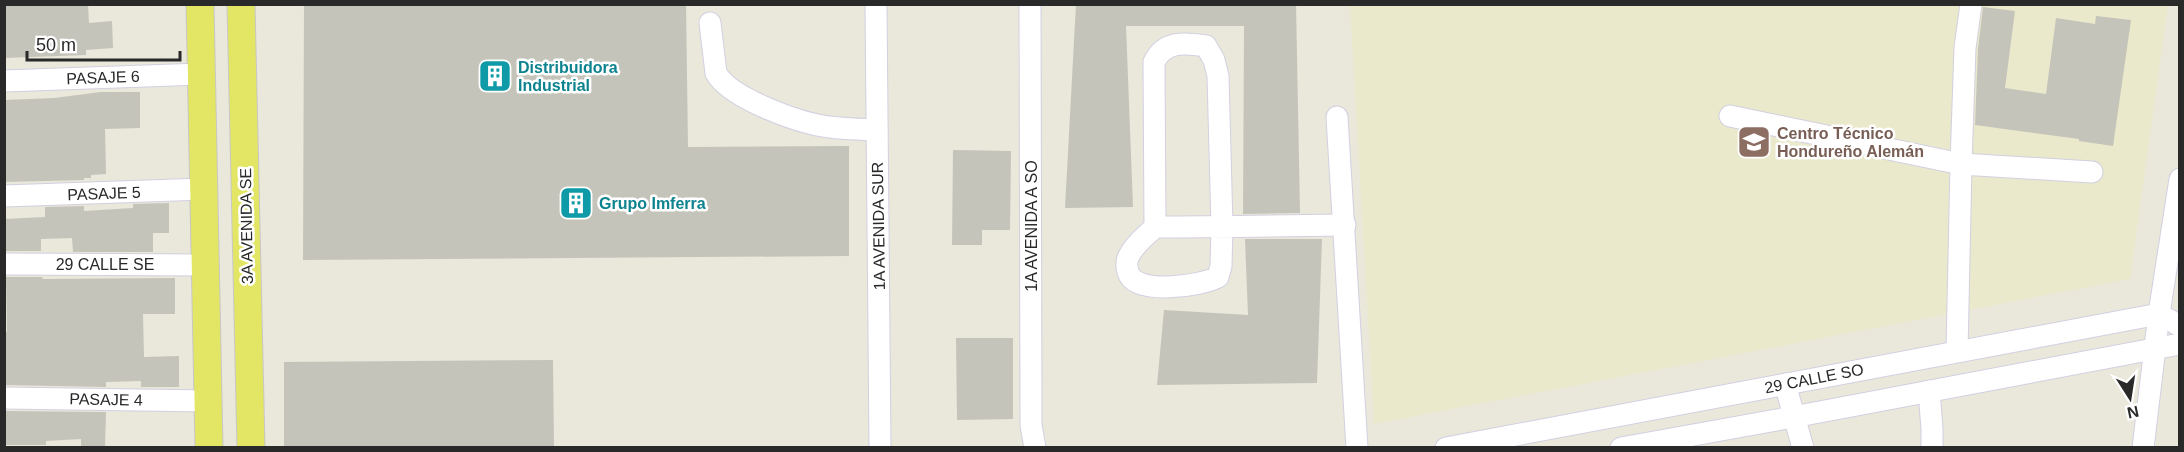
<svg xmlns="http://www.w3.org/2000/svg" width="2184" height="452" font-family="Helvetica,sans-serif">
<style>
.education{fill:#ebe9cb}
.building{fill:#c5c4bb}
.lines{fill:none;stroke-linecap:round;stroke-linejoin:round}
.minor-casing{stroke:#d2d0e1;stroke-width:23}
.major-casing{stroke:#c7c7c7;stroke-width:29}
.minor{stroke:#fff;stroke-width:21}
.major{stroke:#e3e664;stroke-width:27}
.labels{text-anchor:middle;stroke-width:5;stroke-linejoin:round;paint-order:stroke}
.culture-label{font-size:16px;font-weight:bold;fill:#0d838f;stroke:#fff;text-anchor:start}
.street-label{font-size:16px;fill:#292929;stroke:#fff}
.education-label{font-size:16px;font-weight:bold;fill:#785e54;stroke:#fff;text-anchor:start}
</style>
<rect width="100%" height="100%" fill="#eae7db"/>
<polygon class="education" points="1350,5 2168,5 2130,279 1374,424"/>
<g class="building">
<polygon points="4,4 88,4 89,23 112,21 113,48 86,50 86,55 4,58"/>
<polygon points="304,4 686,4 688,147 849,146 849,256 303,260"/>
<polygon points="1076,4 1296,4 1300,213 1243,214 1244,26 1126,26 1133,207 1065,208"/>
<polygon points="1983,7 2015,11 2005,88 2046,94 2056,18 2095,24 2096,16 2131,20 2113,146 2079,141 2079,139 1975,125 1978,49"/>
<polygon points="101,92 140,92 140,128 105,129 106,174 91,175 91,178 84,178 84,180 4,182 4,100 54,98"/>
<polygon points="953,150 1011,151 1010,230 982,230 982,245 952,245"/>
<polygon points="169,203 169,233 153,233 153,252 73,252 72,238 41,239 41,251 4,251 4,219 45,217 45,207 84,206 84,211 133,208 133,204"/>
<polygon points="1245,239 1322,239 1317,383 1157,385 1164,310 1248,315"/>
<polygon points="6,277 42,277 43,279 175,278 175,314 143,314 144,357 179,356 179,387 141,387 141,381 106,382 106,387 4,385 4,332 7,332"/>
<polygon points="956,338 1013,338 1013,419 957,420"/>
<polygon points="553,360 554,447 284,447 284,362"/>
<polygon points="5,411 106,412 105,447 81,447 81,439 46,441 46,445 4,445"/>
</g>
<g class="lines">
<defs>
<g id="minor">
<polyline points="876,4 880,448"/>
<polyline points="1030,4 1031,425 1035,448"/>
<path d="M710,23L716,73C729,97 790,119 817,125C836,129 857,129 877,130"/>
<polyline points="4,81 202,74"/>
<polyline points="1730,116 1961,164 1965,48 1971,4"/>
<polyline points="1337,117 1357,448"/>
<polyline points="4,196 204,189"/>
<path d="M1155,227L1154,62C1165,40 1185,43 1206,46L1214,60L1218,76L1222,227L1221,266L1218,277C1201,286 1135,296 1128,272C1126,265 1126,260 1130,254C1135,244 1147,235 1155,227C1219,227 1282,226 1345,225"/>
<polyline points="4,264 205,265"/>
<polyline points="1957,351 1961,164 2092,172"/>
<polyline points="1785,384 1803,448"/>
<polyline points="1929,391 1932,429 1932,448"/>
<polyline points="4,398 208,401"/>
<polyline points="1446,448 2159,314 2180,326"/>
<polyline points="1621,448 1793,417 2180,344"/>
<polyline points="2143,448 2159,314 2180,179"/>
</g>
<g id="major">
<polyline points="200,4 209,448"/>
<polyline points="241,4 251,448"/>
</g>
</defs>
<use href="#minor" class="minor-casing"/>
<use href="#major" class="major-casing"/>
<use href="#minor" class="minor"/>
<use href="#major" class="major"/>
</g>
<defs>
<symbol id="building-square" viewBox="-11 -11 22 22"><rect x="-9" y="-9" width="18" height="18" rx="4" fill="#0f9aa8" stroke="#fff"/><path d="M-4-6H4V6H1V3H-1V6H-4ZM-2.5-4.3h1.7v1.8h-1.7ZM.8-4.3h1.7v1.8H.8ZM-2.5-1h1.7V.8h-1.7ZM.8-1h1.7V.8H.8Z" fill="#fff"/></symbol>
<symbol id="school-square" viewBox="-11 -11 22 22"><rect x="-9" y="-9" width="18" height="18" rx="4" fill="#8d6e63" stroke="#fff"/><path d="M0-5L7-2L0 1L-7-2ZM-4 1L0 2.5L4 1V4Q0 6-4 4Z" fill="#fff"/></symbol>
</defs>
<g fill-rule="evenodd">
<use href="#building-square" x="476" y="57" width="38" height="38"/>
<use href="#school-square" x="1735" y="123" width="38" height="38"/>
<use href="#building-square" x="557" y="184" width="38" height="38"/>
</g>
<g class="labels">
<g class="culture-label">
<text x="518" y="73">Distribuidora<tspan x="518" dy="18">Industrial</tspan></text>
<text x="599" y="209">Grupo Imferra</text>
</g>
<g class="street-label">
<text transform="translate(103 77) rotate(-2)" y="6">PASAJE 6</text>
<text transform="translate(104 193) rotate(-2)" y="6">PASAJE 5</text>
<text transform="translate(246 226) rotate(-91)" y="6">3A AVENIDA SE</text>
<text transform="translate(878 226) rotate(-91)" y="6">1A AVENIDA SUR</text>
<text transform="translate(1031 226) rotate(-90)" y="6">1A AVENIDA A SO</text>
<text x="105" y="270">29 CALLE SE</text>
<text transform="translate(1814 378) rotate(-11)" y="6">29 CALLE SO</text>
<text transform="translate(106 399) rotate(1)" y="6">PASAJE 4</text>
</g>
<g class="education-label">
<text x="1777" y="139">Centro Técnico<tspan x="1777" dy="18">Hondureño Alemán</tspan></text>
</g>
</g>
<rect width="2184" height="452" fill="none" stroke="#292929" stroke-width="12"/>
<g transform="translate(2130 398) rotate(168)" stroke="#ffffff" stroke-width="4.5" paint-order="stroke">
<path d="M0-4.5L10 22L0 15L-10 22Z" fill="#292929"/>
<text y="-9" font-size="16" font-weight="bold" text-anchor="middle" fill="#292929">N</text>
</g>
<path d="M27 51v9h153v-9" fill="none" stroke="#292929" stroke-width="3"/>
<text x="36" y="51" font-size="18" fill="#292929" stroke="#ffffff" stroke-width="4.5" paint-order="stroke">50 m</text>
</svg>
